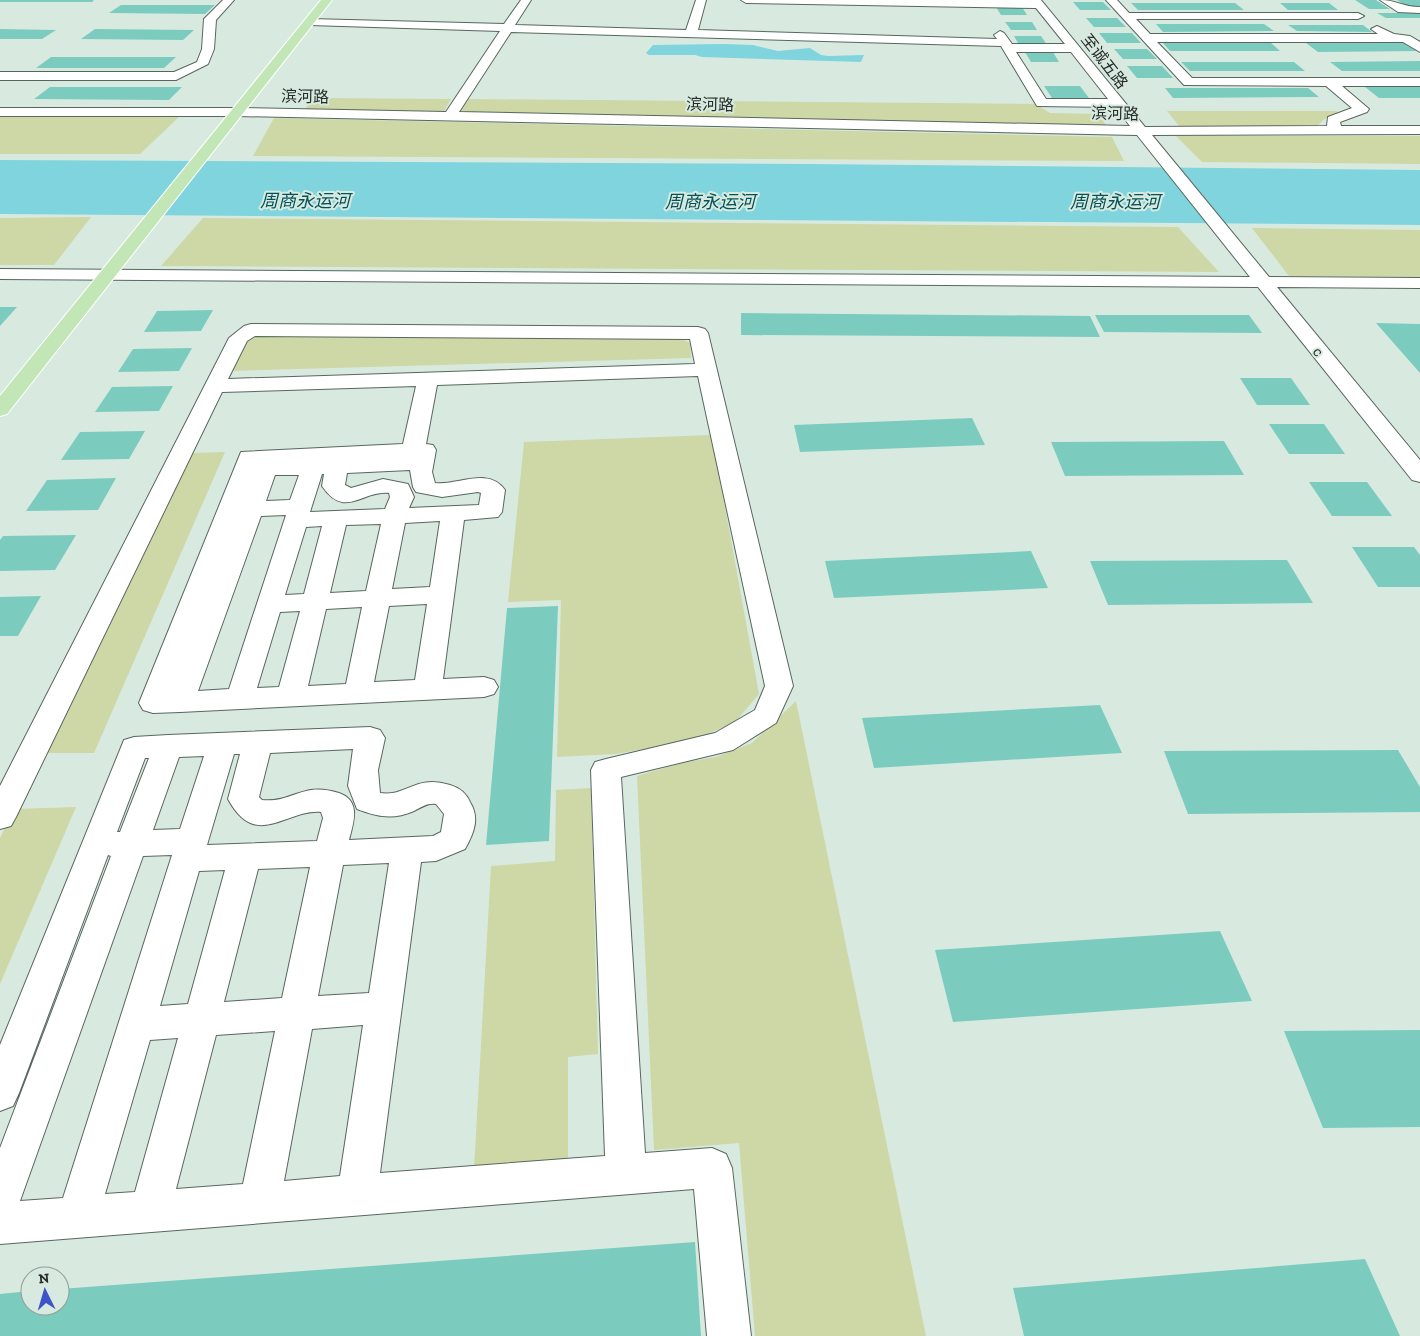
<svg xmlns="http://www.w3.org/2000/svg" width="1420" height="1336" font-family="'Zilla Slab','Noto Sans SC',serif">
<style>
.green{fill:#ced7a6}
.water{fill:#80d4dd}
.building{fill:#7bccbe}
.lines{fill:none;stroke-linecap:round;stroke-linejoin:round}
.minor-casing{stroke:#58675e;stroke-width:2}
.major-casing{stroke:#fff;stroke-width:2}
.minor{fill:#fff;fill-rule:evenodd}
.major{fill:#c2e6b5;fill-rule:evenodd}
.labels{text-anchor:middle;stroke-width:4;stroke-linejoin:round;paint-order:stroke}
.far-street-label{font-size:16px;fill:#262c28;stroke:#d8eae0}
.far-water-label{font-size:18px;font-style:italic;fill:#035259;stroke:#d8eae0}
</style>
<rect width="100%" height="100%" fill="#d8eae0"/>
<g class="green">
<polygon points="315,98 451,99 443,113 305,109"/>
<polygon points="466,99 1036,104 1050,113 1099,114 1107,127 457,113"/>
<polygon points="1167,111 1337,111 1337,113 1323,120 1317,127 1180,127"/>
<polygon points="180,116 140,154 0,154 0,117"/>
<polygon points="274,118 1112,137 1124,161 253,156"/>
<polygon points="1176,136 1420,136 1420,164 1202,162"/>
<polygon points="91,217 54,265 0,265 0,218"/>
<polygon points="203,218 1178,227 1219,272 161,266"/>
<polygon points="1252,228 1420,230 1420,277 1289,276"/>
<path d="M267,334L677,337L690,343L691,358L230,371C240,347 240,340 267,334Z"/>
<polygon points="712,435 759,694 736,721 695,740 616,754 557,757 561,600 508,602 524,442"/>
<polygon points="225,452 94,753 41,753 190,453"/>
<polygon points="796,701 926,1336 755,1336 739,1143 654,1150 637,776 681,763 716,757 752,743"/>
<polygon points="591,788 598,1054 568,1057 568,1160 474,1169 491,866 555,861 556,790"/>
<polygon points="76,807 0,984 0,838 14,809"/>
</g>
<g class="water">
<polygon points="724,44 753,45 778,51 810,48 821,55 828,56 864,55 861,62 702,57 695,55 649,55 646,53 653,45"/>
<polygon points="0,160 809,164 1420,170 1420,225 0,214"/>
</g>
<g class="building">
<polygon points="0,0 94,0 92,2 0,2"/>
<polygon points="1355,0 1376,0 1390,9 1369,9"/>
<polygon points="1397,0 1420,0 1420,8 1409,8"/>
<polygon points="1073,2 1103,2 1111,10 1080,10"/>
<polygon points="1131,3 1235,3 1244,10 1138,10"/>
<polygon points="1280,3 1329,3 1338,10 1288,10"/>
<polygon points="121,5 215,5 205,14 109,13"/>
<polygon points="996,7 1022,7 1027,15 1001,15"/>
<polygon points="1377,13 1420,13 1420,18 1386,18"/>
<polygon points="1086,18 1117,18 1126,27 1094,27"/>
<polygon points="1005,22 1032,22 1037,30 1011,30"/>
<polygon points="1156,24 1264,24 1274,31 1163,32"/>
<polygon points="1288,25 1363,25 1372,32 1297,31"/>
<polygon points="0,29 56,30 42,39 0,39"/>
<polygon points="95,29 194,30 183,40 81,39"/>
<polygon points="1099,33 1132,33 1141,43 1107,43"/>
<polygon points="1014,36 1041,36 1047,45 1019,45"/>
<polygon points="1162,42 1270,42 1280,51 1170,51"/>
<polygon points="1306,43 1407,43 1420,51 1318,52"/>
<polygon points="1114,49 1147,49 1157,59 1123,59"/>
<polygon points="1025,52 1053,52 1059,62 1031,62"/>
<polygon points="51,57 176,57 164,68 36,68"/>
<polygon points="1420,61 1420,71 1342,71 1330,62"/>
<polygon points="1181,62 1294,62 1305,71 1190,71"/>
<polygon points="1127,66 1162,66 1173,78 1137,78"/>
<polygon points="1044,86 1080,86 1089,98 1052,98"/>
<polygon points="50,87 182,87 169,100 34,99"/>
<polygon points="1365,87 1420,87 1420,98 1379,98"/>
<polygon points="1165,88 1308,88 1319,97 1173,98"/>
<polygon points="0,307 17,307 0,326"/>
<polygon points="213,310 201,331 144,332 157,311"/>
<polygon points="741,313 1090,316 1100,337 741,335"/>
<polygon points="1095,315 1249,315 1262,333 1104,332"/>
<polygon points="1376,323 1420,324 1420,373"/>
<polygon points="192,348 179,371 118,372 133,349"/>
<polygon points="1240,378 1291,378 1310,405 1257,405"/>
<polygon points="173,386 159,411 95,412 112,387"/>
<polygon points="972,418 985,445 800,452 794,425"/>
<polygon points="1269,424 1324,424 1345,454 1289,454"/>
<polygon points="145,431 129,459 61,460 80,432"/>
<polygon points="1224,441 1244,475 1065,476 1051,442"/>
<polygon points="116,478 98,510 26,511 47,480"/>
<polygon points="1309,482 1367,482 1392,516 1332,516"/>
<polygon points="76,535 55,570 0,571 0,540 3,536"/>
<polygon points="1352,547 1414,547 1420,555 1420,587 1378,587"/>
<polygon points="1031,551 1048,588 834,598 825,561"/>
<polygon points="1287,560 1313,603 1108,605 1090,561"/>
<polygon points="41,596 18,636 0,636 0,597"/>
<polygon points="558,606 549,841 486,845 507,608"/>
<polygon points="1100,705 1122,753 874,768 862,718"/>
<polygon points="1398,750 1420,787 1420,812 1188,814 1164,751"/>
<polygon points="1220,931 1252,1001 953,1022 935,950"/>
<polygon points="1420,1030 1420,1127 1323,1128 1284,1031"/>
<polygon points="695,1242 701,1336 0,1336 0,1294 30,1291 30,1306 60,1306 60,1289"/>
<polygon points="1365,1259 1400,1336 1024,1336 1013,1288"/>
</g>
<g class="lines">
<defs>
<g id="minor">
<polygon points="223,0 234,0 216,20 214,49 208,64 176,80 0,80 0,72 174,72 197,62 202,49 204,19"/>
<path d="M521,0H531L515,25L686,30L696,0H706L698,30L997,39L994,35L1000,31L1004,33L1012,44H1065L1036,8L746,3L741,0H1041L1145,127L1327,126L1328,117L1352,108L1326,86L1184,85L1106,0H1117L1129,13H1358L1364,16L1358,19H1136L1150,34H1378L1371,29L1377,26L1394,34L1410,36L1420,42V52L1403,42H1157L1192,78H1420V86H1342L1369,109L1367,112L1340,122L1341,126H1420V134L1152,135L1269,277L1420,278V288L1277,287L1420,460V482L1412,480L1258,287L0,279V269L1250,277L1137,135L238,116H0V108H238L446,112L500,31L310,25L304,22L310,19L504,24ZM511,32L1001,46L1037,106L1115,107L1130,126L459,112ZM1016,52H1071L1108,99H1046Z"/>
<path d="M1380,0C1396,0 1403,7 1420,7V13L1398,12Z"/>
<path d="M251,324L698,327L705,329L708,333L793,686L776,723L733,750L621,777L645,1153L712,1148L726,1154L732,1168L751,1336H707L694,1189L0,1244V1148L111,856L108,855L19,1093L13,1106L0,1111V1045L124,740L134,737L168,735L370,727L380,730L385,738L378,770L380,793C407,797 415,774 450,785C460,788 466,793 470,802C480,818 474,833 465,849L436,861L421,862L380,1173L605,1156L591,770L595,762L606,759L715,733L755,710L765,686L698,376L437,385L426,444L433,445L436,450L432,472L435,483C457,486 488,466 505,490L502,512L498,517L464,520L443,679L484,677L494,680L498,687L494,694L484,697L180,712L153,713L143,710L139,703L241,452L403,444L416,386L222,392L16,817L11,826L0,829V786L229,338L244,326ZM255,336L690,339L695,364L228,379L247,341ZM410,470L413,487L416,492L442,497L478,492L481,493L479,505L409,508L414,497L408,484L383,479L351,488L345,485L347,473ZM322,474H324L322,486C345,520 362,490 389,493L390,497L385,509L310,512ZM275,475H299L290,500L266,501ZM286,515L229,689L198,691L261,516ZM440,521L430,587L392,589L405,523ZM381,524L366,591L330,593L346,525ZM322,526L304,594L285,595L306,527ZM427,604L415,680L374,682L389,606ZM362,607L346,684L308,686L326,609ZM300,611L279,687L257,688L280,612ZM353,749L348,786L357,809C378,817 393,820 414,811C422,807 427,803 436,804L444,814L441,832L433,836L349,840C354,821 361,801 339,793C302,781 293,803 262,800L259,797L270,753ZM234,754H240L228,799C256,851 286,809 321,812L323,818L317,841L207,845ZM204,756L180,829L153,830L179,757ZM145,758H149L120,832H117ZM172,855L63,1198L20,1201L143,856ZM389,863L369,993L318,996L343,865ZM310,867L282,998L224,1002L258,869ZM225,870L188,1004L160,1006L199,871ZM363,1025L340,1176L284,1181L312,1029ZM275,1031L243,1184L176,1189L216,1035ZM178,1038L135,1192L105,1194L150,1040Z"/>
</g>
<polygon id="major" points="321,0 332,0 7,414 0,416 0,396"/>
</defs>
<use href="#minor" class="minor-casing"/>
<use href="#major" class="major-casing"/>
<use href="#minor" class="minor"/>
<use href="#major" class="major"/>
</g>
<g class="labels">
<g class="far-street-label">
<text transform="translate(1105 61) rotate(52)" y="6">至诚五路</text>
<text transform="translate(305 96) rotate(1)" y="6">滨河路</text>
<text transform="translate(710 104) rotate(1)" y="6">滨河路</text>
<text transform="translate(1115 113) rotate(1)" y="6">滨河路</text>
<text transform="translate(1319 351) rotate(51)" y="6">c</text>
</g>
<g class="far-water-label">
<text x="305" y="207">周商永运河</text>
<text x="710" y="208">周商永运河</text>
<text x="1115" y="208">周商永运河</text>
</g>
</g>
<g transform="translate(45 1291) rotate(355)"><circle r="24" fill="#d8eae0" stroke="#919e96"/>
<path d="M0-4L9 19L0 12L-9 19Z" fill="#3d53c6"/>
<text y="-8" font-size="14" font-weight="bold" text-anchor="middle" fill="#262c28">N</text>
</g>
</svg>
